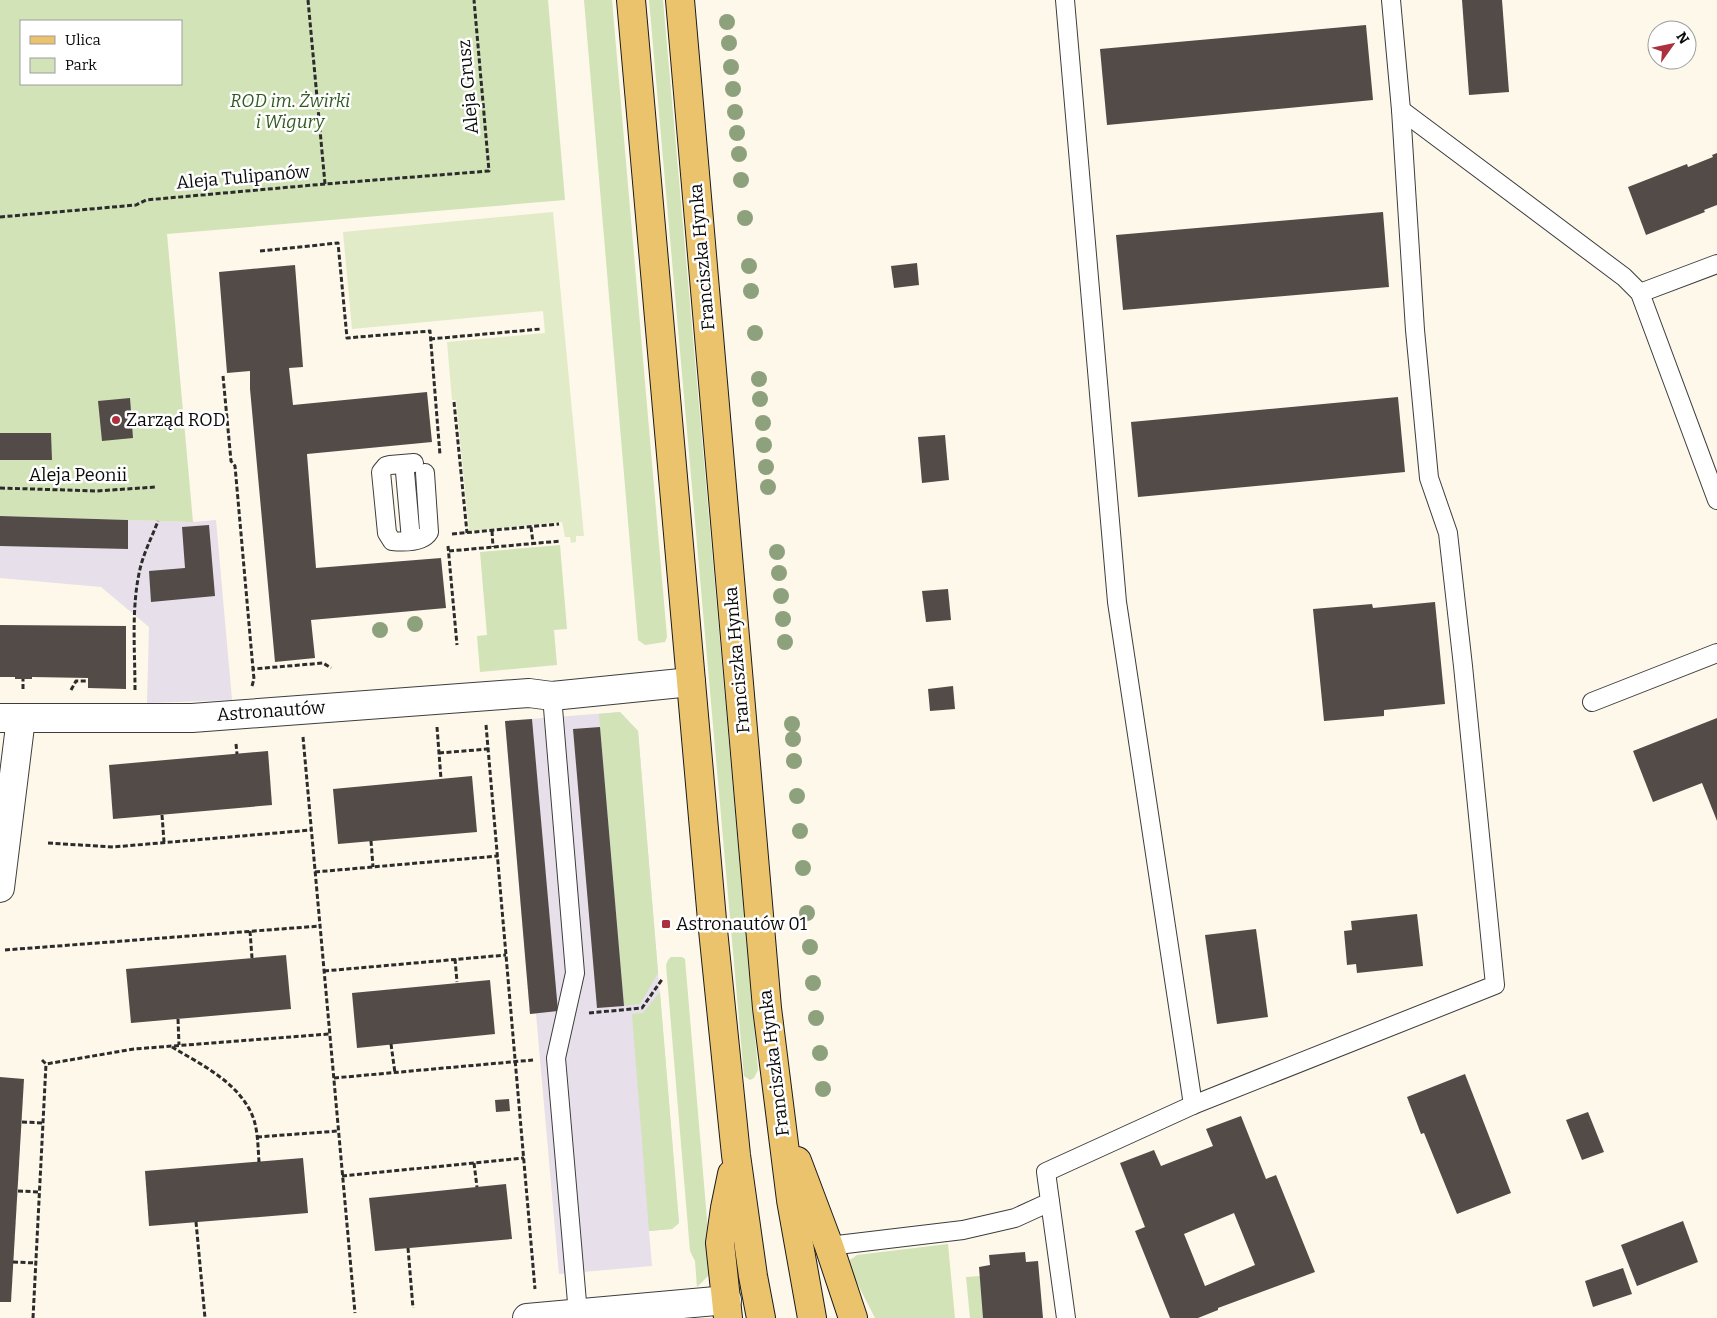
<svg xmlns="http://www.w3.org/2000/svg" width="1717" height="1318" font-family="Bitter,serif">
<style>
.industrial{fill:#e7dfe9}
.green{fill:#d1e3b7;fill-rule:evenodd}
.pitch{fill:#e2ebc8}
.building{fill:#524b48;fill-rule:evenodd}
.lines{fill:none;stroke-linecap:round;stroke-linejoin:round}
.service-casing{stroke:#3d3d3d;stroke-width:20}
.minor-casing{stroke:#3d3d3d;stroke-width:30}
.primary-casing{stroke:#1b1b1b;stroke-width:30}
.path{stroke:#2c2c2c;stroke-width:3;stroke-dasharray:5 2.5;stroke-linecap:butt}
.service{stroke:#fff;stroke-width:18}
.minor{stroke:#fff;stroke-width:28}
.primary{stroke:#ebc36c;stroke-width:28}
.tree{fill:#8da17c}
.poi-dot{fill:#ab313f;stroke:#fff;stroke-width:2}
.labels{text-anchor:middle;stroke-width:5;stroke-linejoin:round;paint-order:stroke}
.street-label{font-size:18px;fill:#0a0a0a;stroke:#fff}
.park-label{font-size:18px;font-style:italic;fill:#325a22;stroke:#fff}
.poi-label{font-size:18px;fill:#0a0a0a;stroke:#fff;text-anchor:start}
</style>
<rect width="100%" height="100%" fill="#fdf8ea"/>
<g class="industrial">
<polygon points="0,516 193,522 216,520 232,700 147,703 149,627 101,587 0,578"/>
<polygon points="620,712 638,731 679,1223 672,1229 649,1231 652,1266 559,1274 536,1014 530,1014 505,721"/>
</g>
<g class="green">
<path d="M0,0H548L565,200L167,234L193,522L0,516ZM21,21H181V84H21Z"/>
<polygon points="584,0 612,0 667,637 665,642 645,645 638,640"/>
<polygon points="649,0 663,0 758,1070 754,1078 750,1080 744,1076"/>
<polygon points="560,545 567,629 554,630 557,665 480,672 477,636 487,635 480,552"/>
<polygon points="620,712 638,731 658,973 640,1004 624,1006 599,714"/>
<polygon points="671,957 682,957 685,959 711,1267 708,1276 697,1287 695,1261 690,1251 666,965 668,960"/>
<polygon points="660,992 679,1223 672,1229 649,1231 632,1014 643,1013"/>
<polygon points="948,1244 955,1318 875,1318 849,1267 850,1260 857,1255"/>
<polygon points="981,1276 984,1318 970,1318 966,1277"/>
</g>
<polygon class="pitch" points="553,212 584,536 576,536 576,542 571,543 570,537 565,537 562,522 469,531 456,400 452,400 447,342 545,333 543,311 352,329 343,232"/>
<g class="building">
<polygon points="1462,0 1502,0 1509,92 1469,95"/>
<polygon points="1366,25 1373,100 1107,125 1100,49"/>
<polygon points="1717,153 1717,205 1704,210 1705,212 1646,235 1628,187 1687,164 1688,167 1713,157 1712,155"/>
<polygon points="1383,212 1389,287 1123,310 1116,235"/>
<polygon points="917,263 919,285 894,288 891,266"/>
<polygon points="295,265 303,367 289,368 293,405 427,392 432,442 307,454 316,568 441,558 446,608 311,620 315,658 275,662 250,389 250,371 227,373 219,272"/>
<polygon points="1398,397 1405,472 1138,497 1131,422"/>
<polygon points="130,398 133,438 102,441 98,401"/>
<polygon points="0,433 51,433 52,460 0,460"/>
<polygon points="945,435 949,480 922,483 918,437"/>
<polygon points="0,516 128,520 128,549 0,546"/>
<polygon points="209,525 215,596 151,602 149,571 185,568 182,527"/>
<polygon points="948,589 951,620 926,622 922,591"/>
<polygon points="1435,602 1445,704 1384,710 1384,716 1324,721 1313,609 1372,604 1373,608"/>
<polygon points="0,625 126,626 126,689 88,688 88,678 32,677 32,679 15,679 15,677 0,677"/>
<polygon points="953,686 955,709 930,711 928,689"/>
<polygon points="1717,718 1717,821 1702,783 1653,802 1633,751"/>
<polygon points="532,719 558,1011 530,1014 505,721"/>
<polygon points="600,727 624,1006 597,1008 573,729"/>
<polygon points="268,751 272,805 113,819 109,765"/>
<polygon points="472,776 477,832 338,844 333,789"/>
<polygon points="1417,914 1423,966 1357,973 1356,964 1347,965 1344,931 1352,930 1351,921"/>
<polygon points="1256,929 1268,1017 1217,1024 1205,935"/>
<polygon points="286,955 291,1009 131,1023 126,969"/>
<polygon points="490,980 495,1034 357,1048 352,993"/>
<polygon points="1465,1074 1511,1193 1457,1214 1424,1133 1421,1134 1407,1097"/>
<polygon points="0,1077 24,1079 11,1302 0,1302"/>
<polygon points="509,1099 510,1111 496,1112 495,1100"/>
<polygon points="1588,1112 1604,1152 1582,1160 1566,1120"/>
<path d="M1241,1116L1266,1179L1276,1175L1315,1272L1218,1308V1310L1198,1318H1170L1135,1231L1145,1227L1120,1163L1154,1150L1161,1166L1213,1146L1206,1129ZM1234,1213L1255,1265L1205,1286L1184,1234Z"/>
<polygon points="303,1158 308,1213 149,1226 145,1171"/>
<polygon points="506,1184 512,1239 375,1251 369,1198"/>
<polygon points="1683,1221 1698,1262 1637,1286 1621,1245"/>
<polygon points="1025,1252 1026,1262 1038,1261 1043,1318 983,1318 979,1267 990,1265 989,1255"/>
<polygon points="1623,1268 1632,1294 1593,1307 1585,1281"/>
</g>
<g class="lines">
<defs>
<g id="service">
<polyline points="1065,0 1117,602 1193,1105"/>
<polyline points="1401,110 1624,277 1640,293 1717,500"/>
<polyline points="1640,293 1717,264"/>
<path d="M414,463L390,465L386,466L381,472L387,533L392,541C403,542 423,542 429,532L425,473"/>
<polyline points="405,472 411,540"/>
<polyline points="552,696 575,973 556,1058 578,1314"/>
<polyline points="1592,702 1717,653"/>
<polyline points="829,1246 963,1230 1015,1218 1050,1202"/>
<polyline points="1066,1318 1046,1172 1193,1105 1495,985 1463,666 1448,533 1429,478 1415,330 1401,110 1391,0"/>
</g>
<g id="minor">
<polyline points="0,718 192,718 529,693 552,696 691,682"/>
<polyline points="0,888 21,718"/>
<polyline points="527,1318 727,1300"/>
</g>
<g id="primary">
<polyline points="631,0 712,920 736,1155 753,1276 761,1318"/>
<polyline points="680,0 767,1008 791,1200 812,1318"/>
<polyline points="797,1161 829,1246 853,1318"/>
<polyline points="728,1318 720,1243 725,1208 732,1174"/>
</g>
</defs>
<use href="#service" class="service-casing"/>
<use href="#minor" class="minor-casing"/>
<use href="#primary" class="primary-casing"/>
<g class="path">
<polyline points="308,0 325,184"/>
<polyline points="0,217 136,205 146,200 325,184 489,171 474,0"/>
<polyline points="260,251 338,243 347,338 430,331 440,455"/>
<polyline points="430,339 541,329"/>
<polyline points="223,376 231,461 235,466 253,669 323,663 331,668"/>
<polyline points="454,402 467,533"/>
<polyline points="0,488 96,491 156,487"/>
<polyline points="531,527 533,543"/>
<polyline points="492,531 493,547"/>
<polyline points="452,534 559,524"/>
<polyline points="448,546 457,645"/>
<polyline points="449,551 561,541"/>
<polyline points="252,686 254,679 253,669"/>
<polyline points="23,689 23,679"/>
<polyline points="71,690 76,681 88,681"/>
<path d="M135,690C135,650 131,608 140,569C144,552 152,537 158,521"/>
<polyline points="486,725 535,1289"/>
<polyline points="437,727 441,779"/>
<polyline points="303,737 355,1313"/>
<polyline points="236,744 237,754"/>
<polyline points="439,753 488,749"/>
<polyline points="162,815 164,842"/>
<polyline points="371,841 373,867"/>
<polyline points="48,843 113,847 311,830"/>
<polyline points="315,872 498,856"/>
<polyline points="250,931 252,958"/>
<polyline points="5,950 320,926"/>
<polyline points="455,959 457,982"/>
<polyline points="324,971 506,955"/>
<polyline points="589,1013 642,1008 663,978"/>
<polyline points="178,1019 179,1045"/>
<polyline points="391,1044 395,1073"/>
<path d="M172,1047C202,1065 242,1084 254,1120C258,1133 258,1148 259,1162"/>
<polyline points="42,1060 46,1064 134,1049 329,1034"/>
<polyline points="334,1078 533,1060"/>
<polyline points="22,1122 44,1123"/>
<polyline points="257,1137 338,1131"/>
<polyline points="474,1163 477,1187"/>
<polyline points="342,1176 524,1158"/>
<polyline points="18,1191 40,1192"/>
<polyline points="196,1222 205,1318"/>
<polyline points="408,1248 413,1308"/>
<polyline points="13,1262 36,1263"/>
<polyline points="33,1318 46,1064"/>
</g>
<use href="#service" class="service"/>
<use href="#minor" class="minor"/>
<use href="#primary" class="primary"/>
</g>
<g class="tree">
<circle cx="727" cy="22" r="8"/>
<circle cx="729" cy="43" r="8"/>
<circle cx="731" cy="67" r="8"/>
<circle cx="733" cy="89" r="8"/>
<circle cx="735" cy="112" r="8"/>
<circle cx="737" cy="133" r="8"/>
<circle cx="739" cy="154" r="8"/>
<circle cx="741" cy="180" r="8"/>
<circle cx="745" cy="218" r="8"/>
<circle cx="749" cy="266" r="8"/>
<circle cx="751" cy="291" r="8"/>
<circle cx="755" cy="333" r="8"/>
<circle cx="759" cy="379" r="8"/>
<circle cx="760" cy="399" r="8"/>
<circle cx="763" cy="423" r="8"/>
<circle cx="764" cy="445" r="8"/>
<circle cx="766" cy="467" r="8"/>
<circle cx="768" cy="487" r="8"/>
<circle cx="777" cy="552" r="8"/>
<circle cx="779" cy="573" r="8"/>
<circle cx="781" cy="596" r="8"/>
<circle cx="783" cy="619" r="8"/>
<circle cx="415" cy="624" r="8"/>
<circle cx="380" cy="630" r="8"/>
<circle cx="785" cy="642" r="8"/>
<circle cx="792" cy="724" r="8"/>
<circle cx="793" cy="739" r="8"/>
<circle cx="794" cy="761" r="8"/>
<circle cx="797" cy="796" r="8"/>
<circle cx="800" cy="831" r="8"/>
<circle cx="803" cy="868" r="8"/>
<circle cx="807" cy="913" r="8"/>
<circle cx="810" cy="947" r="8"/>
<circle cx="813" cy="983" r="8"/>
<circle cx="816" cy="1018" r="8"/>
<circle cx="820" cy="1053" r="8"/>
<circle cx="823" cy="1089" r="8"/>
</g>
<g class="poi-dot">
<circle cx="116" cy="420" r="5"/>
<rect x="661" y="919" width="10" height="10" rx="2.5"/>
</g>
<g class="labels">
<g class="street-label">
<text transform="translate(468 87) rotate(-95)" y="6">Aleja Grusz</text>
<text transform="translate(243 177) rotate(-5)" y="6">Aleja Tulipanów</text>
<text transform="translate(702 257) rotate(-95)" y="6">Franciszka Hynka</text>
<text x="78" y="481">Aleja Peonii</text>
<text transform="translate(737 660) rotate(-95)" y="6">Franciszka Hynka</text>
<text transform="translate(271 711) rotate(-4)" y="6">Astronautów</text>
<text transform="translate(774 1063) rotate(-97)" y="6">Franciszka Hynka</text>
</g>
<g class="park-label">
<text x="290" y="107">ROD im. Żwirki<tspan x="290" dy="21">i Wigury</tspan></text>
</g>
<g class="poi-label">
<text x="126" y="426">Zarząd ROD</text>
<text x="676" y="930">Astronautów 01</text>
</g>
</g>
<rect x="20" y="20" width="162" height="65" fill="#ffffff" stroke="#9d9d9d"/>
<rect x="30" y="36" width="25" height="8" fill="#ebc36c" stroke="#9d9d9d"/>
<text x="65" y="45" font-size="15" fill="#0a0a0a">Ulica</text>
<rect x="30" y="58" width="25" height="15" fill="#d1e3b7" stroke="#9d9d9d"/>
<text x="65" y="70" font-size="15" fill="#0a0a0a">Park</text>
<g transform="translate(1672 45) rotate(57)"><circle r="24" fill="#ffffff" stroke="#9d9d9d"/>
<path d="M0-4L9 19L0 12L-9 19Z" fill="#ab313f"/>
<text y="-8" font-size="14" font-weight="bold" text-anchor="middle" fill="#0a0a0a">N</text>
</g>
</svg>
